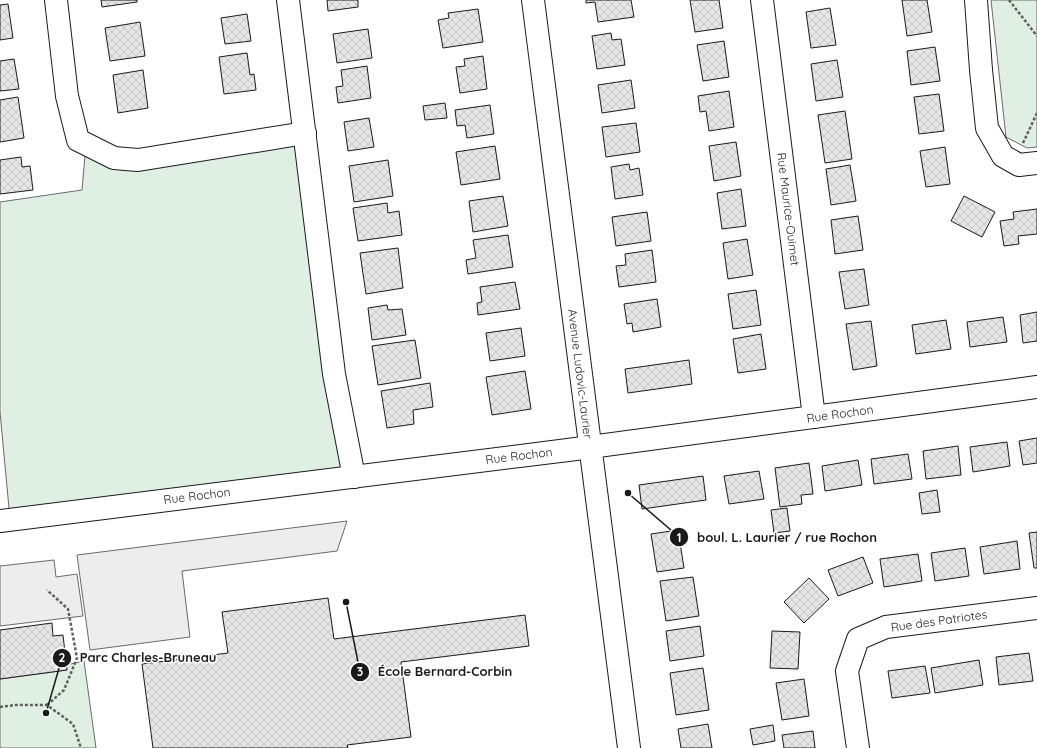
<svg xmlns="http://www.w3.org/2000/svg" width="1037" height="748" font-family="Quicksand,sans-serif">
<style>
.park{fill:#e0efe3;stroke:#6a6a6a}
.parking{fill:#ededed;stroke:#6a6a6a}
.building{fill:url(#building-cross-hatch);stroke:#1a1a1a}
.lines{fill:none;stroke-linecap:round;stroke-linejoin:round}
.minor-casing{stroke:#1a1a1a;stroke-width:24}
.path{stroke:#5f5f5f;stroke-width:2.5;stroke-dasharray:3 2;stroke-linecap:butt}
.minor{stroke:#fff;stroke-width:22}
.labels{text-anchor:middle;stroke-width:3;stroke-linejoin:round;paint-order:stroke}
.street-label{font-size:12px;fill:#1a1a1a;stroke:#fff}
.leader{fill:none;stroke:#1a1a1a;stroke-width:1.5}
.callout-dot{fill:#1a1a1a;stroke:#fff;stroke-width:1.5}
.mark-label{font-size:12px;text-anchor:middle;font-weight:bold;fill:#fff}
.callout-label{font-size:13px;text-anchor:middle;font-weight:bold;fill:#1a1a1a;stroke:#fff;stroke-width:3;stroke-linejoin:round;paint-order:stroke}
</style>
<defs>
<pattern id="building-cross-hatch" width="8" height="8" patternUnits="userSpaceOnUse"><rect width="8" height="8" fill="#e6e6e6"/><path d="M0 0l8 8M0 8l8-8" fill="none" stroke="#c5c5c5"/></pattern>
</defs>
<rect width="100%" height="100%" fill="#fff"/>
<g class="park">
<polygon points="991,0 1037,0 1037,147 1027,148 1006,137"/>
<polygon points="301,135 350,478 10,519 0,412 0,202 82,190 86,144 112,156"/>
<polygon points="84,661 96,748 0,748 0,679 67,670 66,665"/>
</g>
<g class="parking">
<polygon points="347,521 337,551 182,571 190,637 90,650 77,555"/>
<polygon points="54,560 56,577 77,574 83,616 0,626 0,566"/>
</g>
<g class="building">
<polygon points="101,0 137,0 137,2 102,7"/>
<polygon points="327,0 358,0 358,7 328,11"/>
<polygon points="586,0 631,0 634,17 598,22 595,2 586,3"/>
<polygon points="690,0 719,0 723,28 695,32"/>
<polygon points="902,0 927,0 932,32 907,36"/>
<polygon points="8,4 13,38 0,40 0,5"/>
<polygon points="830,8 836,45 811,48 806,12"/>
<polygon points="478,9 483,42 443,48 438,20 449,18 448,13"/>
<polygon points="247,14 251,41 225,44 221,18"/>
<polygon points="140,22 145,56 110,61 105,28"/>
<polygon points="368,29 372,58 337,63 333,34"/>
<polygon points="611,33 612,40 621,39 625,65 597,69 592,36"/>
<polygon points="724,41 729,77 703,81 697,45"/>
<polygon points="935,47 940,81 911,85 907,51"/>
<polygon points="247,53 250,75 254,74 256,90 224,94 219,57"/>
<polygon points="483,56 487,89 460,93 456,67 465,66 464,59"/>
<polygon points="14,59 19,89 0,91 0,61"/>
<polygon points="837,60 843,97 816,101 811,64"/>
<polygon points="367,66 371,98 338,103 336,87 343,86 341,70"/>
<polygon points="143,70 148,108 118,113 113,75"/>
<polygon points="631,80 635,108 602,113 598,85"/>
<polygon points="729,91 734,127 709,131 706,111 700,112 698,96"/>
<polygon points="939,94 944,131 919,134 914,97"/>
<polygon points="18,97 24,138 0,142 0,100"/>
<polygon points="445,103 447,118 425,120 423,106"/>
<polygon points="490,105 494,134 467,138 465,125 457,126 455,110"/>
<polygon points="845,111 852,159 825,163 818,115"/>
<polygon points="369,118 374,147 348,151 344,122"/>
<polygon points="636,123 640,152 606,157 602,127"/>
<polygon points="736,142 741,176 714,181 709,146"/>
<polygon points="495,146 500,179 461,185 456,152"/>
<polygon points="945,147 950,184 926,187 920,151"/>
<polygon points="21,157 22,167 30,166 33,190 0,194 0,160"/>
<polygon points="388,160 393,196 354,202 349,166"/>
<polygon points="629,164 630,170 639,168 643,195 615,199 611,167"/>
<polygon points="850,165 856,201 831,205 826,169"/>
<polygon points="741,189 746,226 722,229 717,193"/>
<polygon points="503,196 508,226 473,232 469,201"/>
<polygon points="964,196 995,212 982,237 951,221"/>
<polygon points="387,203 388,213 399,211 402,235 358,241 353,208"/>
<polygon points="1037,209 1037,234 1018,236 1019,244 1004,246 1000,221 1014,219 1013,212"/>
<polygon points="647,212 651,241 616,246 612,217"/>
<polygon points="858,216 863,250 835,254 831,220"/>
<polygon points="508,235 513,267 468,274 466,260 476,258 473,240"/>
<polygon points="747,239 753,275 728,279 723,243"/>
<polygon points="398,248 403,288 366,294 360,253"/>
<polygon points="652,250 656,282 619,287 616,266 626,265 625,254"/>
<polygon points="864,269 869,305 845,309 839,272"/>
<polygon points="515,282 520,309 478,315 477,303 482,302 480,287"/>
<polygon points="756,290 761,325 733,329 728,294"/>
<polygon points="657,299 661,327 633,332 632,323 627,324 624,304"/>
<polygon points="387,305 388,310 402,309 406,335 372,340 368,308"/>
<polygon points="1037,312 1037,341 1023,343 1020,315"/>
<polygon points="1003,317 1007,342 970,347 967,322"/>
<polygon points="946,320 951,349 916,354 912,325"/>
<polygon points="871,321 877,366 853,370 846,324"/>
<polygon points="521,328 525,356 490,361 486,333"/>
<polygon points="761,334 766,369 738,373 733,339"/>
<polygon points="415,340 421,378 378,385 372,346"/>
<polygon points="689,360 692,384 628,393 625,369"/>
<polygon points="525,371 531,409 492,415 486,377"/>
<polygon points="430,383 433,407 413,410 414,424 387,428 381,391"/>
<polygon points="1037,438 1037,463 1023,465 1019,441"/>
<polygon points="1007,442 1010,466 973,472 970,447"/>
<polygon points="958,446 961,475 926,479 923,451"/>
<polygon points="908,454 912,479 874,484 871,459"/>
<polygon points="858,460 862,485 825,491 822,466"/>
<polygon points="809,463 813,494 801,495 802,504 780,507 775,468"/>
<polygon points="759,471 764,499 729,504 724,476"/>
<polygon points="703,476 706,500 642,509 639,485"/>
<polygon points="937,490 940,512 922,514 919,493"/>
<polygon points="787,508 790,531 774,533 771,510"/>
<polygon points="678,530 684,568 657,572 651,534"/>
<polygon points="1037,532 1037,568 1034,568 1029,533"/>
<polygon points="1017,541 1020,569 984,574 980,547"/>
<polygon points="965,548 969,576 935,581 931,553"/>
<polygon points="918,554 922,581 884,587 880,559"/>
<polygon points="863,557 873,583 838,596 828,570"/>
<polygon points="693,577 699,616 666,621 660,581"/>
<polygon points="809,578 829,599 804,623 784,602"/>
<polygon points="328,598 334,639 525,615 529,646 401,662 411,737 347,745 348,748 153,748 142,664 228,653 222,612"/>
<polygon points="52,623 53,636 63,635 67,670 0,679 0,630"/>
<polygon points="700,626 704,656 670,661 666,631"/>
<polygon points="772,631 800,632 798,669 770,668"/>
<polygon points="1029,653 1033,681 999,685 996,657"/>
<polygon points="979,660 983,685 935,693 931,668"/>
<polygon points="925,666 930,693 892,698 888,671"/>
<polygon points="703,668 709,710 676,715 670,673"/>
<polygon points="804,679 809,716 782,720 776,683"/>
<polygon points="708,724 712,748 681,748 678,729"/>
<polygon points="773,725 775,741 753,745 750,729"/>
<polygon points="813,731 815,748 784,748 782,735"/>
</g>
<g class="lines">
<defs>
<g id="minor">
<polyline points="56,0 67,96 78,140 114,158 138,160 305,133"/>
<polyline points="288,0 334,374 354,477"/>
<polyline points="533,0 629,748"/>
<polyline points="762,0 814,417"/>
<polyline points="976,0 981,70 987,128 1003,156 1019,165 1037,163"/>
<polyline points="0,521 568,450 1037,387"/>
<polyline points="858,748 847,671 858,639 886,627 1037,608"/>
</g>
</defs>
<use href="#minor" class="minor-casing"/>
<g class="path">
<polyline points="1009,0 1037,36"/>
<polyline points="1023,143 1037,113"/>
<polyline points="47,705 64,690 77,658 68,609 47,590"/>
<polyline points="0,707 15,705 47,705 73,724 81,748"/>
</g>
<use href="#minor" class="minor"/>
</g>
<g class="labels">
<g class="street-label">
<text transform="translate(788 209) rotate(83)" y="4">Rue Maurice-Ouimet</text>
<text transform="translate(580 374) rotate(83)" y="4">Avenue Ludovic-Laurier</text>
<text transform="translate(840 414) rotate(-8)" y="4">Rue Rochon</text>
<text transform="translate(519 456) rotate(-7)" y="4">Rue Rochon</text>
<text transform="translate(197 496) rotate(-7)" y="4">Rue Rochon</text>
<text transform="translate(939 621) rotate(-8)" y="4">Rue des Patriotes</text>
</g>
</g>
<path class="leader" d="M628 493L679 537M46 713L62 658M346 602L360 672"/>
<g class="callout-dot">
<circle cx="628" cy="493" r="4"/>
<circle cx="46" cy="713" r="4"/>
<circle cx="346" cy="602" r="4"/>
<circle cx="679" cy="537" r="10"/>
<circle cx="62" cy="658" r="10"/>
<circle cx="360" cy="672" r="10"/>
</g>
<g class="mark-label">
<text x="679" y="542">1</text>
<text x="62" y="662">2</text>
<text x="360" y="676">3</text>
</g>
<g class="callout-label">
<text x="787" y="542">boul. L. Laurier / rue Rochon</text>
<text x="148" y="662">Parc Charles-Bruneau</text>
<text x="445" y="676">École Bernard-Corbin</text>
</g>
</svg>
